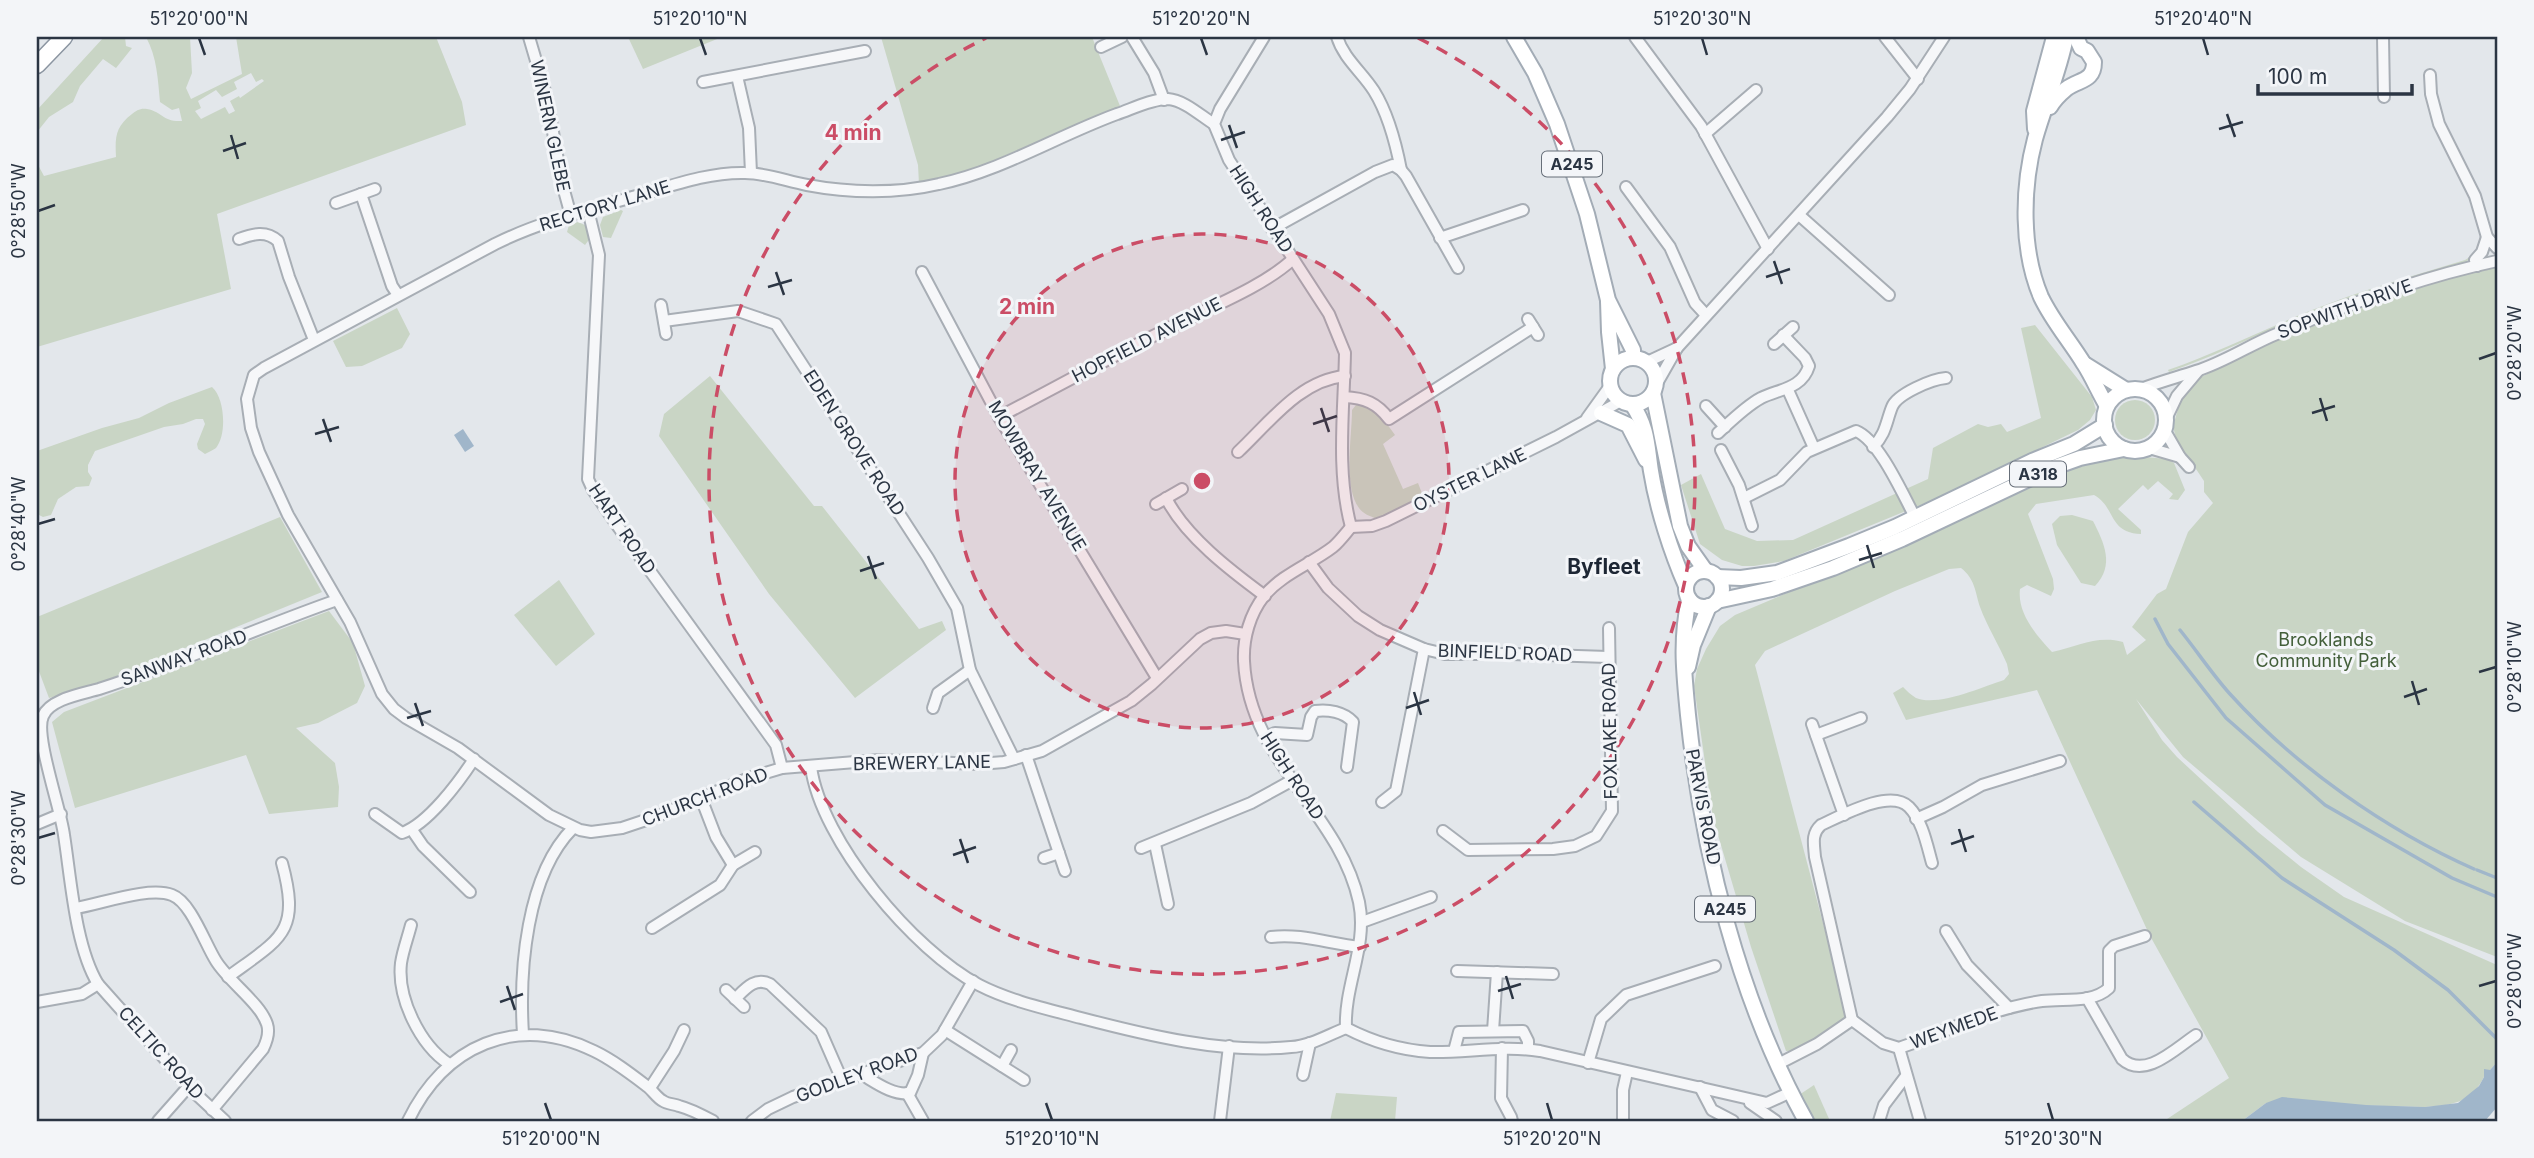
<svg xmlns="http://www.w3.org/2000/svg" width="2534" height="1158" font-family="Inter,sans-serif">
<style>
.green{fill:#c9d5c5;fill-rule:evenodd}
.water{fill:#a0b6ca}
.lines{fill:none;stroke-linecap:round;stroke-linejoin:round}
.stream{stroke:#a0b6ca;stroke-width:3.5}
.minor-casing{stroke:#a8aeb5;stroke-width:14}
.major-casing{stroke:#a3acb6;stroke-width:18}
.highway-casing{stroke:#8b95a1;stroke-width:19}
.minor{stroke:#f6f7f9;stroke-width:10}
.major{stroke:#fff;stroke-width:14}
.highway{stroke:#fff;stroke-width:16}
.ticks{fill:none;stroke:#2b3543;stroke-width:2.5}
.ring{fill:none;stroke:#cb4d66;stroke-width:3.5;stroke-dasharray:12 9}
.labels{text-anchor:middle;stroke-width:6;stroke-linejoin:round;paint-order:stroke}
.shield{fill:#f3f5f8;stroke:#676f79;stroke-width:2}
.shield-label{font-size:16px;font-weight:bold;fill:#2b3543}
.street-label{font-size:18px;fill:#2b3543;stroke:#f3f5f8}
.park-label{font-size:18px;fill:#425e39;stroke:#f3f5f8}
.quarter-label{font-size:21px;font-weight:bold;fill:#1d2634;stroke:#f3f5f8}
.centre{fill:#cb4d66;stroke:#f3f5f8;stroke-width:3.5}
.ring-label{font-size:21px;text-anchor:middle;font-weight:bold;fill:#cb4d66;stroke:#f3f5f8;stroke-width:6;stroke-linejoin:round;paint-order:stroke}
.neatline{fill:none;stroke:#2b3543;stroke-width:2.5}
.ticks-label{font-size:18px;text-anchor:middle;fill:#2b3543}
</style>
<rect width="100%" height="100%" fill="#e3e7eb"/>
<g class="green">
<polygon points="104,37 125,37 126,46 132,48 116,68 103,59 80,86 73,102 49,117 37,132 37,110"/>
<path d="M146,37H190L192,73L186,88L191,99L242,74L236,37H436L462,102L466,125L217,214L231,289L37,347V163L44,176L116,157C115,138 115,127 132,114C136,111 140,108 147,109C163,112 162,122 182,121L179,108L172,110L160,102C158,80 157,57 146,37ZM251,73L256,82L262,79L264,81L240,98L239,96L230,101L235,111L229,114L225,107L201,119L195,111L201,108L198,101L216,90L222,97L237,89L234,82Z"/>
<polygon points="628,37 722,37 643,69"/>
<polygon points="881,37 1092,37 1120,106 969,171 919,184 918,165"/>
<polygon points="621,210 623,211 611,238 603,237 600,225 603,217"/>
<polygon points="578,222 587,226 591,237 585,245 567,232 569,225"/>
<path d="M2473,255L2466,262C2413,278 2359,293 2308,314C2261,333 2216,356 2169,372L2168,370C2216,353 2260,331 2307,312C2359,291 2412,276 2465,260Z"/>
<path d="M2497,267V957L2405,921L2301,857L2183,757L2136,699L2162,740L2177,757L2258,832L2301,867L2344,897L2497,965V1062L2490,1070H2487C2474,1102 2456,1105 2425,1107L2266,1103L2242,1121H2164L2229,1078L2149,934L2037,690L1906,720L1893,693L1903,687C1907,691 1911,695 1916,698C1938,707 1982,687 2004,680L2009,674L2007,664C1999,645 1987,626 1980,607C1975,591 1975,579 1961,568L1949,569L1895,591L1765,651L1755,665L1848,1018L1796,1052L1786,1051L1751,947L1713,818L1694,686L1697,669L1706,649L1720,626L1735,615L1837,572L2053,471L2123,455L2167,459L2174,463L2185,490L2178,500L2169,499L2173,494L2158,481L2148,490L2143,485L2118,509L2141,530V534C2108,533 2116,507 2094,495L2036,504L2028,514L2053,579L2054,589L2051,596L2027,585L2020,589C2017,613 2036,635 2052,652C2078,647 2096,635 2123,642L2127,655L2146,640L2132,627L2157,594L2166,589L2188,532L2213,503L2204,492V481L2176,439L2173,426L2181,399L2201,377L2295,332L2346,311L2419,286Z"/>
<polygon points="397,308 410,334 402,348 362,366 346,367 333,341"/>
<polygon points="2035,325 2092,397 2096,410 2090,420 2078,430 1940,497 1784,561 1754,566 1742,566 1722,560 1700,544 1681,485 1701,474 1725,529 1757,541 1793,540 1928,479 1933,448 1978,424 1988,427 2001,424 2007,432 2041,418 2021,328"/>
<polygon points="710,376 814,506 822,506 919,629 942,621 946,630 855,698 769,594 659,436 664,414"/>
<path d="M212,387C225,398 227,435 216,448C213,450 209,452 205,454L198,449L197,444L205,424L203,419H196L183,424L164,427L95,451L88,465V472L92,478L89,486L76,487L58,499L51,515L43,517L37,514V451L102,428L139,418L169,403Z"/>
<circle cx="2135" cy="420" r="20"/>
<path d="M1363,403C1377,410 1385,421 1395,435L1383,444L1403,489L1418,483L1423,496L1377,519C1370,516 1363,514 1359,508C1343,487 1352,436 1352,410L1356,405Z"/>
<path d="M2072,515L2093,521C2104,543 2115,565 2095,586L2081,583L2057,545L2052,524L2060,516Z"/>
<polygon points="280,517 322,592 95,685 49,698 37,666 37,617"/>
<polygon points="559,580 595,634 556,666 514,615"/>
<polygon points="329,611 353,643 365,686 357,703 318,723 296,728 335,763 339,787 338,807 269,814 246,755 75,808 52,722 64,712"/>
<polygon points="1814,1085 1830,1121 1815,1121 1799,1095"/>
<polygon points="1336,1093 1397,1097 1395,1121 1330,1121"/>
</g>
<g class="water">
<polygon points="463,429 474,446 465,452 454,435"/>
<polygon points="2497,1062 2497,1107 2485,1121 2242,1121 2266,1103 2282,1097 2366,1105 2425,1107 2458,1103 2479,1086 2484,1077 2484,1069 2490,1070"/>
</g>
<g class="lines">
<g class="stream">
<polyline points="2155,619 2168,644 2226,718 2325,805 2452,878 2497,897"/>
<path d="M2180,630C2197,651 2212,674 2230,694C2295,766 2386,830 2474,869"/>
<polyline points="2194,802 2282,878 2394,950 2448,990 2497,1039"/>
<polyline points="2477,870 2497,878"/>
</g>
<defs>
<g id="minor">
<polyline points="529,37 547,98 562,183 571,216"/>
<polyline points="1132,37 1154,73 1164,100"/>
<path d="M1264,37L1220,109L1214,124L1229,160L1329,314L1345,353C1344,410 1336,471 1351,527"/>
<path d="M1337,37C1344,59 1362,72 1374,91C1389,115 1396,144 1401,170"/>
<polyline points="1635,37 1701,126 1768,249"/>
<polyline points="1885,37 1918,79"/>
<polyline points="2383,37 2384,97"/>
<polyline points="1101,47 1122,37"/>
<polyline points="2430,75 2431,94 2439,124 2475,196 2487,237 2497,248"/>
<polyline points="737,76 749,128 751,173"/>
<polyline points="703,82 865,51"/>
<path d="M1214,124C1201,116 1184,100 1168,99C1151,99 1132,109 1117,114C1057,136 1001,171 939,184C897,194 849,193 807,185C786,181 766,173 745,173C708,172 671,186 636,196C588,210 539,222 495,244L264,368L254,375L247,399L251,428L259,452L288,515L350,622L382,694L394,709L406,718L458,748L549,815L580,830L591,832L622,828L658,816L749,778L782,768L880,760L979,764L1004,762L1042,751L1131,701L1152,684L1200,639L1211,633L1226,631L1245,634"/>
<polyline points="1705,134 1756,90"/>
<polyline points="1626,187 1670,247 1695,303 1706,315"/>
<polyline points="361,194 392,286 398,295"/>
<polyline points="336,203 375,189"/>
<polyline points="588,210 599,255 588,479 593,490 619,528 776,745 782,768"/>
<polyline points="1799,215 1889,295"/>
<polyline points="1272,229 1375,172 1393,165 1401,170 1406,176 1458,268"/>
<polyline points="1440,238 1523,210"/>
<path d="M239,239C253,234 266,230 278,241L289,277L314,340"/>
<polyline points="2477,266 2475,260 2482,252 2487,237"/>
<polyline points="922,272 999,417 1157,678"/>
<polyline points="661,305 666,334"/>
<polyline points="1528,319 1538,335"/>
<polyline points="664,321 738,311 776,324 928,558 957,608 970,670 1014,759"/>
<polyline points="1774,344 1793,327"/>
<polyline points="1647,362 1677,348"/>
<polyline points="1656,385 1677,348 1887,117 1910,89 1944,37"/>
<path d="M2141,389C2159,382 2178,377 2196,371C2225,362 2251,344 2279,333C2350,303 2422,277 2497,261"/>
<polyline points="1788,390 1814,448"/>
<path d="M1344,397C1365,398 1377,403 1389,419L1533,327"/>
<polyline points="1706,406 1725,427"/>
<path d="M999,417C1056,387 1113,356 1171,327C1208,308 1263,287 1293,259"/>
<polyline points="2167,417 2177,396 2198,371"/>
<polyline points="1587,418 1610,386"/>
<polyline points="2165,431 2180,457 2189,467"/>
<path d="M1718,433C1731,421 1746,406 1761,398C1779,389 1802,389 1809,366L1805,358L1783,335"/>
<path d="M1873,447C1886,434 1886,422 1892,407C1897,394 1932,379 1946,378"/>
<polyline points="2149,448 2180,457"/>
<polyline points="1721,450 1739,485 1752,526"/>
<path d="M1238,452C1269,423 1300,380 1345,376"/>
<path d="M1166,498C1185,536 1231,571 1265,596"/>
<path d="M1744,498L1780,480L1807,452L1856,431C1879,440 1903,495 1915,517"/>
<polyline points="1156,504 1182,489"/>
<polyline points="1351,527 1372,526 1386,521 1556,437 1621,401"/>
<polyline points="1309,562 1328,588 1358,616 1380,630 1424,649 1445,654 1513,654 1608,657"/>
<polyline points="933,708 938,693 970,670"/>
<polyline points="1812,724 1844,815"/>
<polyline points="1816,735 1861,718"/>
<path d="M1265,737L1275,733L1307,735L1311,717L1315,711C1328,709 1344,712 1353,722L1347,767"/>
<polyline points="1026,755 1065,871"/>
<path d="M811,767C821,841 914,951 979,985C1010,1001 1047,1009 1081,1018C1146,1035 1223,1054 1291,1047C1310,1046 1328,1035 1346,1028"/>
<polyline points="701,798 716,837 733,865"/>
<polyline points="1382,802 1396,791 1424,649"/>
<path d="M375,814L402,833C428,824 459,782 474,759"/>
<polyline points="1916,819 1943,807 1982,785 2060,761"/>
<polyline points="37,824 61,814"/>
<polyline points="412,830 423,846 470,892"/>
<polyline points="1443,831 1468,850 1553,849 1575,846 1596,836 1612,811 1609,628"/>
<polyline points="1155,844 1168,904"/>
<polyline points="1141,848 1251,803 1291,781"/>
<polyline points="1044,858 1059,853"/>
<path d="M76,908C101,904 149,886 172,895C191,902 205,944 216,961C229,982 260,1003 267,1024C270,1033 267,1041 263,1049L212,1110"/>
<polyline points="1362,922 1431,897"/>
<path d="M411,925C408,937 403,950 401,963C397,998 420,1045 449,1064"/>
<polyline points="652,928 720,885 733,865 755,852"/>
<polyline points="1946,931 1967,965 2009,1008"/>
<path d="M1271,937C1301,933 1330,944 1360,947"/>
<polyline points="1457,971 1553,974"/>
<path d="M228,977C281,938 301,933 282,863"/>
<polyline points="726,990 744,1007"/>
<path d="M2087,998L2122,1059C2145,1080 2176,1048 2196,1035"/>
<path d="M735,999C746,988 755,977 770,984L821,1032L842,1080"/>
<polyline points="37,1002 82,994 98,984"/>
<path d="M1852,1020L1815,857C1814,844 1811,834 1821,825C1841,816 1890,788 1909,807C1922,820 1927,845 1932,863"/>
<path d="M1852,1020L1883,1043L1899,1048C1946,1032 1992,1008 2042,1001C2064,998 2092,1004 2109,988V951L2114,946L2145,936"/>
<path d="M1346,1028C1344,985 1368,946 1359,902C1339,811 1249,762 1244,661C1243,638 1250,614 1264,596C1282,574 1311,564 1333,547C1340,541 1345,534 1351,527"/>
<path d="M1346,1028C1373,1042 1399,1050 1430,1052C1466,1053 1503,1045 1540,1051L1767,1103L1791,1092"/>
<polyline points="945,1030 1024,1080"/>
<polyline points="1493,1031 1497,972"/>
<path d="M523,1034C519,971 526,875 573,828"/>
<polyline points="1502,1048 1501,1098 1511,1117 1512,1121"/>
<polyline points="1899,1048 1920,1121"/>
<polyline points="1454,1051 1459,1032 1523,1031 1528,1041 1528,1049"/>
<polyline points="1588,1063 1601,1019 1626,995 1715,966"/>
<polyline points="1778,1064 1817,1044 1852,1020"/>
<polyline points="1002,1066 1011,1050"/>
<path d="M861,1074C875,1082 893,1096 910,1093L918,1075L923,1053"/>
<polyline points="1303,1075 1310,1043"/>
<polyline points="1700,1087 1712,1110 1733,1121"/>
<polyline points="650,1088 674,1051 684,1030"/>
<polyline points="907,1093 923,1121"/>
<polyline points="1750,1103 1776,1121"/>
<polyline points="158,1121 189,1086"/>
<path d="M225,1121L197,1095L98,984C75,946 71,879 64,835C61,809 34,735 43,716C50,699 82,694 99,689C180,663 257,628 337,600"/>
<path d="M408,1121C444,1046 516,1013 594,1051C613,1060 631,1074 648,1087C653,1091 657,1098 663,1101C667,1104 674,1104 679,1106C691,1109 702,1115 713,1121"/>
<polyline points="752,1121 768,1109 793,1097 923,1053 942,1035 973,981"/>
<polyline points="1220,1121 1229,1046"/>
<polyline points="1623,1121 1623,1090 1627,1072"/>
<polyline points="1879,1121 1884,1105 1906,1076"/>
</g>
<g id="major">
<polyline points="1514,37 1535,73 1557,124 1587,214 1608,300 1633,350 1633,357"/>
<path d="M2066,37C2059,72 2045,104 2035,139C2022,188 2021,250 2041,297C2053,322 2070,341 2084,364C2093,378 2099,393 2107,406"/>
<path d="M2050,107C2054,100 2060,94 2066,89C2079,79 2094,82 2094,62L2087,51L2081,48L2076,37"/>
<polyline points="2035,129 2034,111 2054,37"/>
<polyline points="1608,301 1609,332 1613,369"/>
<circle cx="1633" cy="381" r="23"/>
<polyline points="2086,365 2126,390"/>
<circle cx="2135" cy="420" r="31"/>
<polyline points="1653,393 1680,526 1688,546 1705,570"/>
<path d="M1632,404C1648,428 1647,445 1651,471C1657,508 1671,552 1686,586"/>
<polyline points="1601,413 1628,425 1646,460"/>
<circle cx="1704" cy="589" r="18"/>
<polyline points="1717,577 1741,578 1777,573 1849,546 1895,527 2032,461 2074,444 2105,425"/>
<path d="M1689,599C1680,641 1684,673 1688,715C1702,851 1739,1001 1806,1121"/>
<polyline points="1717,601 1772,589 1833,568 1902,539 2052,468 2080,458 2124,449"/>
<polyline points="1688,667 1693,645 1709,606"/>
</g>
<polyline id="highway" points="37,65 64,37"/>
</defs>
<use href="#minor" class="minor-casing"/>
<use href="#major" class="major-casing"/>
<use href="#highway" class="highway-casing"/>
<use href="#minor" class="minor"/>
<use href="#major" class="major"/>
<use href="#highway" class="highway"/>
</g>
<path class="ticks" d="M199,38L205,55M700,38L706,55M1201,38L1207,55M1702,38L1707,55M2203,38L2208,55M2227,114L2235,137M1229,125L1237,148M2219,129L2243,122M231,135L238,159M1221,140L1245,132M223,151L246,143M38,211L55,205M1774,261L1782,284M776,272L784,295M1766,277L1790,269M768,287L792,280M2479,359L2496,353M2320,398L2327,421M1321,408L1329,432M2312,413L2335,406M323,419L331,442M1313,424L1337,416M315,434L339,427M38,524L55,519M1867,545L1874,568M868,556L876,579M1859,560L1882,553M860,571L884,563M2479,672L2496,667M2412,681L2419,705M1414,692L1421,715M2404,697L2427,689M415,703L423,726M1406,708L1429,700M407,718L431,711M1959,829L1966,852M38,838L55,833M960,839L968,863M1951,844L1974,836M953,855L976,847M1506,976L1513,999M507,986L515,1010M2479,986L2496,981M1498,991L1521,984M500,1002L523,994M545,1103L551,1120M1046,1103L1052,1120M1547,1103L1552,1120M2048,1103L2053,1120"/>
<circle cx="1202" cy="481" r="247" fill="#cb4d66" fill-opacity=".12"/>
<g class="ring">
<circle cx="1202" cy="481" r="247"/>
<path d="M1418 38A493 493 0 1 1 986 38"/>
</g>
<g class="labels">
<g class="shield">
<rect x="1542" y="151.5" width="60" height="25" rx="5"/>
<rect x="2010" y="461.5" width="56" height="25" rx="5"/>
<rect x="1695" y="896.5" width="60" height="25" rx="5"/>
</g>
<g class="shield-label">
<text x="1572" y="170">A245</text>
<text x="2038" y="480">A318</text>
<text x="1725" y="915">A245</text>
</g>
<g class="street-label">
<text transform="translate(550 126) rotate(78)" y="6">WINERN GLEBE</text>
<text transform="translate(605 206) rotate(-17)" y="6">RECTORY LANE</text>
<text transform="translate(1261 209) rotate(57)" y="6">HIGH ROAD</text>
<text transform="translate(2345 309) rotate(-20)" y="6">SOPWITH DRIVE</text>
<text transform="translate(1147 340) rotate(-27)" y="6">HOPFIELD AVENUE</text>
<text transform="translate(854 443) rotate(57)" y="6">EDEN GROVE ROAD</text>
<text transform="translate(1037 476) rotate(59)" y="6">MOWBRAY AVENUE</text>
<text transform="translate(1470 480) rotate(-26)" y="6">OYSTER LANE</text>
<text transform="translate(622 529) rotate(56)" y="6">HART ROAD</text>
<text transform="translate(1505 653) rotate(2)" y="6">BINFIELD ROAD</text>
<text transform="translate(184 658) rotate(-20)" y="6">SANWAY ROAD</text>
<text transform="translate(1610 731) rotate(-91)" y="6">FOXLAKE ROAD</text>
<text transform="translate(922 763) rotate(-1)" y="6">BREWERY LANE</text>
<text transform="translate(1292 776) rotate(57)" y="6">HIGH ROAD</text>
<text transform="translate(705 797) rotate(-21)" y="6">CHURCH ROAD</text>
<text transform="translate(1703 807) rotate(79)" y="6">PARVIS ROAD</text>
<text transform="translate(1954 1028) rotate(-20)" y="6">WEYMEDE</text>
<text transform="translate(161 1053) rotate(48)" y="6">CELTIC ROAD</text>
<text transform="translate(857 1075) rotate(-20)" y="6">GODLEY ROAD</text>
</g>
<g class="park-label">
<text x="2326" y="646">Brooklands<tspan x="2326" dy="21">Community Park</tspan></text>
</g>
<g class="quarter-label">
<text x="1604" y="574">Byfleet</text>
</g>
</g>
<circle cx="1202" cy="481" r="10" class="centre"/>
<g class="ring-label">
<text x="853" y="140">4 min</text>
<text x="1027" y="314">2 min</text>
</g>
<rect width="2534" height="1158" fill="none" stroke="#f3f5f8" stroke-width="77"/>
<path d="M2258 84v10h154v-10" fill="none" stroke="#2b3543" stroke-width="3.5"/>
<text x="2268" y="84" font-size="21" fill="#2b3543" stroke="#f3f5f8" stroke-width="5" paint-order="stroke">100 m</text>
<rect x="38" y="38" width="2458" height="1082" class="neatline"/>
<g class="ticks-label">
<text x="199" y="25">51°20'00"N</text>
<text x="700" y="25">51°20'10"N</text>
<text x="1201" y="25">51°20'20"N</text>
<text x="1702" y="25">51°20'30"N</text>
<text x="2203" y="25">51°20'40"N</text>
<text transform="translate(19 211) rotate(-90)" y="6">0°28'50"W</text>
<text transform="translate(2515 353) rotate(-90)" y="6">0°28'20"W</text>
<text transform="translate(19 524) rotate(-90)" y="6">0°28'40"W</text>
<text transform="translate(2515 667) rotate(-90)" y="6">0°28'10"W</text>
<text transform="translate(19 838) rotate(-90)" y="6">0°28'30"W</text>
<text transform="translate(2515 981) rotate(-90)" y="6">0°28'00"W</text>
<text x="551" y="1145">51°20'00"N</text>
<text x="1052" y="1145">51°20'10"N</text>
<text x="1552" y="1145">51°20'20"N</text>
<text x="2053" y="1145">51°20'30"N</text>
</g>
</svg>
